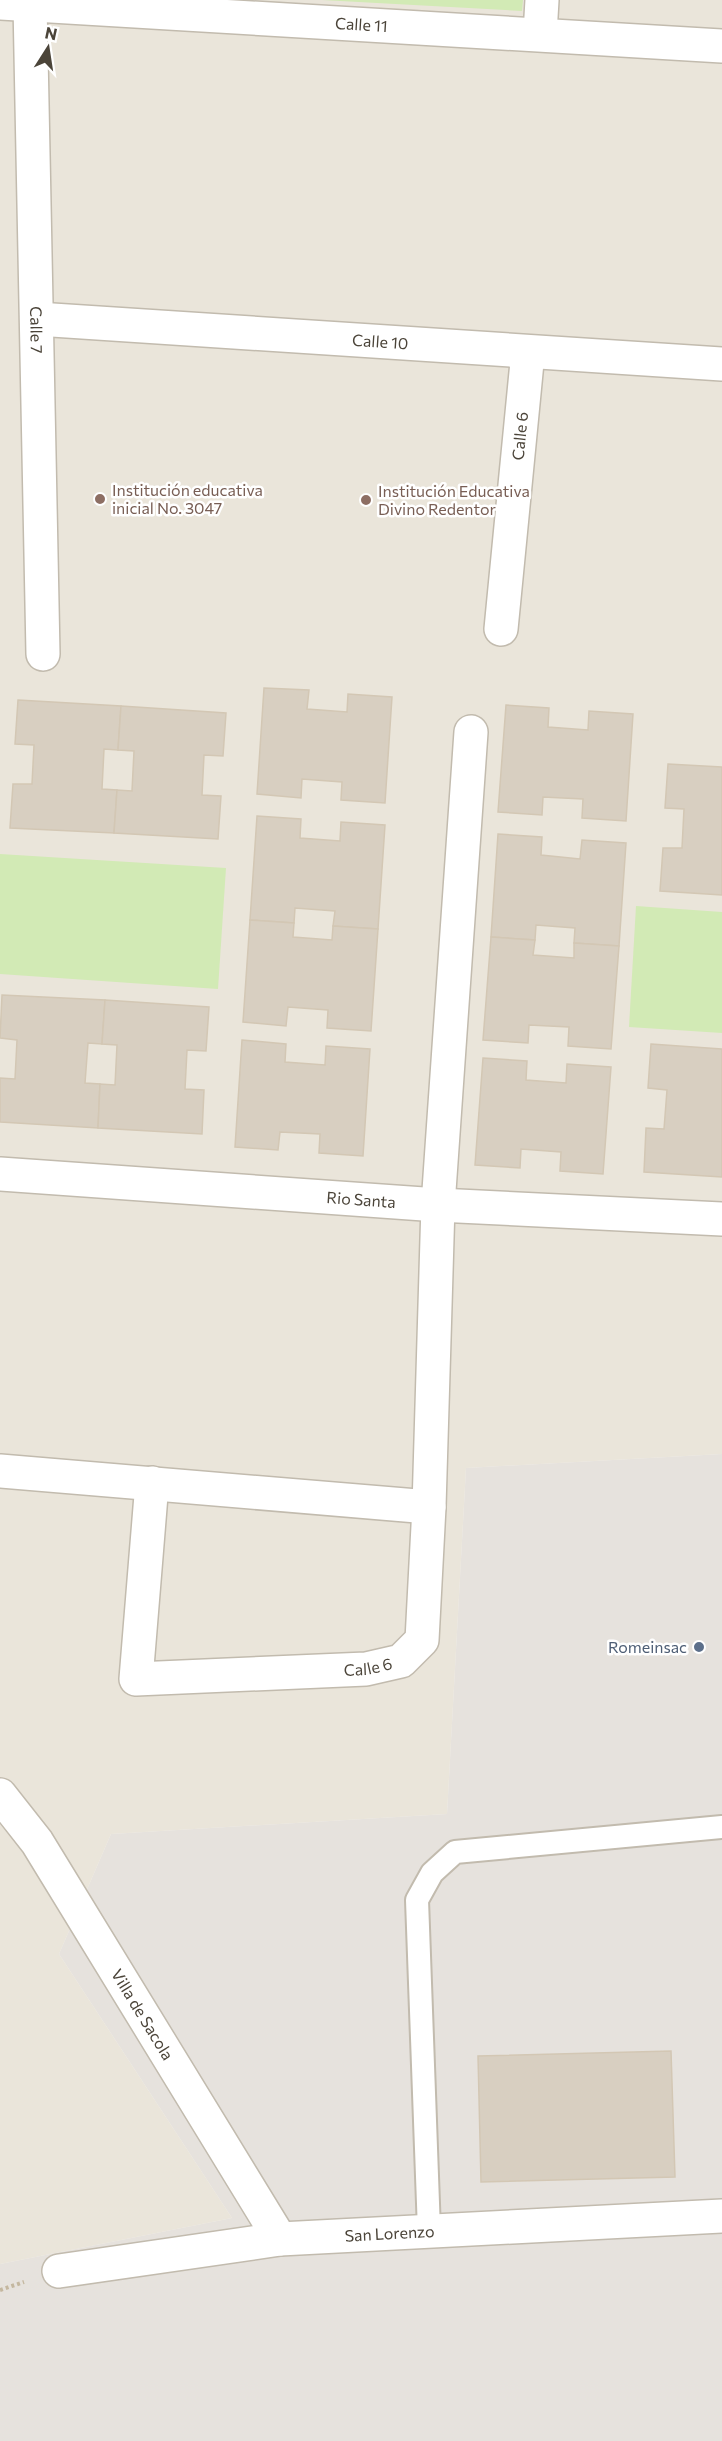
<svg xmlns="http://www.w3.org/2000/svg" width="722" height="2441" font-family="Commissioner,sans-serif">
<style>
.residential{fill:#eae5da}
.industrial{fill:#e6e2dd}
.green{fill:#d2eab5}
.building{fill:#d8cfc1;stroke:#d3c7b4;stroke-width:1.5}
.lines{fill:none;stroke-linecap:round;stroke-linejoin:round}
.service-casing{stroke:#c2bbae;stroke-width:26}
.minor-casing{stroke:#c2bbae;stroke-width:36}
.path{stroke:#c4b79f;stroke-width:4;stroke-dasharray:3 3;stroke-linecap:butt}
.service{stroke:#fff;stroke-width:22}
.minor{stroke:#fff;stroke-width:33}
.education-dot{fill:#8d6e63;stroke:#fff;stroke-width:2}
.service-dot{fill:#5c6f8a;stroke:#fff;stroke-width:2}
.labels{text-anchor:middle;stroke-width:5;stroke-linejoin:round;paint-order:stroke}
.street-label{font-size:16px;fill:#4b4439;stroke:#fff}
.education-label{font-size:16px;fill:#785e54;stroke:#fff;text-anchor:start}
.service-label{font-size:16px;fill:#4e5e75;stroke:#fff;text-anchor:end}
</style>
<rect width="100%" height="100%" fill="#f6f3ec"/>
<polygon class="residential" points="0,0 722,0 722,1454 466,1468 447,1814 111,1834 59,1954 232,2218 0,2264"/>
<polygon class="industrial" points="722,1454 722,2441 0,2441 0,2264 232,2218 59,1954 111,1834 447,1814 466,1468"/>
<g class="green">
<polygon points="322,0 523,0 522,11"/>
<polygon points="0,854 226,868 218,989 0,974"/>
<polygon points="636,906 722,912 722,1033 629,1027"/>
</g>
<g class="building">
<polygon points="264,688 309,690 307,709 347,712 348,694 392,697 385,803 341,800 342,782 302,779 301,798 257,794"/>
<polygon points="18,700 121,706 118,750 104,749 102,789 117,790 114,833 10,828 13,784 32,784 34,745 15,744"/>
<polygon points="506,705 549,708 548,727 588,730 589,711 633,714 626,821 582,818 583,799 543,797 542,815 498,812"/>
<polygon points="121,706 226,713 223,756 204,755 202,795 221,796 218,839 114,833 117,790 132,791 134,751 118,750"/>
<polygon points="668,764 722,767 722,895 660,891 663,848 682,848 684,809 665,808"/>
<polygon points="257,816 301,819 300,838 340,841 341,822 385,825 378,929 333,926 335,911 295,908 294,923 250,920"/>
<polygon points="498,834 542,837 541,855 580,859 582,840 626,843 619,946 574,943 575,928 536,925 535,940 491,937"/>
<polygon points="250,920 294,923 293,937 332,940 333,926 378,929 371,1031 327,1028 328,1010 288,1007 286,1026 243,1022"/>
<polygon points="491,937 535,940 533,955 574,958 574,943 619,946 611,1049 568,1046 569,1027 529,1025 528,1043 483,1040"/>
<polygon points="2,995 105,1000 102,1044 88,1043 85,1083 100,1084 98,1128 0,1122 0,1078 15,1079 17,1040 0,1038"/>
<polygon points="105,1000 209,1007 206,1051 187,1050 185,1089 204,1090 202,1134 98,1128 100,1084 115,1085 117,1045 102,1044"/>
<polygon points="242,1040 286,1044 285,1062 325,1065 326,1046 370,1049 363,1156 319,1153 320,1134 280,1132 278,1150 235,1147"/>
<polygon points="651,1044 722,1049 722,1177 644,1172 646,1128 664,1129 667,1090 648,1088"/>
<polygon points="483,1058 527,1061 526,1080 566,1083 567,1064 611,1067 603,1174 560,1171 561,1152 521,1149 520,1168 475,1165"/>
<polygon points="671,2051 675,2177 481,2182 478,2056"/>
</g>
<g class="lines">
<defs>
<polyline id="service" points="429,2231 417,1900 432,1873 455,1852 722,1827"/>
<g id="minor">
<path id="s1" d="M0,3L722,46"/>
<path id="s2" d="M30,4L43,654"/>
<polyline points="540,34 542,0"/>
<path id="s3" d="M37,319L722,364"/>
<path id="s4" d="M501,629L528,352"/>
<path id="s5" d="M0,1174L438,1205L722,1219"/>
<polyline points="0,1471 429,1507"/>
<path id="s6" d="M152,1483L136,1679L366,1669L401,1661L422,1640L429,1507L438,1205L471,732"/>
<path id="s7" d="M0,1795L37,1842L280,2239"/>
<path id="s8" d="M59,2271L280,2239L722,2216"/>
</g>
</defs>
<use href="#service" class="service-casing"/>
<use href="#minor" class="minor-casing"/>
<polyline class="path" points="0,2290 24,2282"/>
<use href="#service" class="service"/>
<use href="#minor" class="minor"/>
</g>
<g class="education-dot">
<circle cx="100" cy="499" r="6"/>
<circle cx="366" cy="500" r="6"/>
</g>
<circle class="service-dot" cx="699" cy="1647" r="6"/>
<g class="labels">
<g class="street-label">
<text dy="6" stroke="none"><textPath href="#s1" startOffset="362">Calle 11</textPath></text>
<text dy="6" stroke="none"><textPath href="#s2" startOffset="326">Calle 7</textPath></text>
<text dy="6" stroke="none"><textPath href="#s3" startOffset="344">Calle 10</textPath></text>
<text dy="6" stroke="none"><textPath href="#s4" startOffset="194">Calle 6</textPath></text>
<text dy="6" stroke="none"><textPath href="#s5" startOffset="362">Rio Santa</textPath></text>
<text dy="6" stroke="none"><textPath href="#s6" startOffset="429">Calle 6</textPath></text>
<text dy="6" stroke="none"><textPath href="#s7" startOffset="262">Villa de Sacola</textPath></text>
<text dy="6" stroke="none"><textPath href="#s8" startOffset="333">San Lorenzo</textPath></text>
</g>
<g class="education-label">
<text x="112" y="496">Institución educativa<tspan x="112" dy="18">inicial No. 3047</tspan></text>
<text x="378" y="497">Institución Educativa<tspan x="378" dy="18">Divino Redentor</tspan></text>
</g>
<g class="service-label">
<text x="687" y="1653">Romeinsac</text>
</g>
</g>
<g transform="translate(48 48) rotate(12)" stroke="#ffffff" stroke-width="4.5" paint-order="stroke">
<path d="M0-4.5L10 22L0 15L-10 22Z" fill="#4b4439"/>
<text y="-9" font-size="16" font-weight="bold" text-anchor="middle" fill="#4b4439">N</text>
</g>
</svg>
